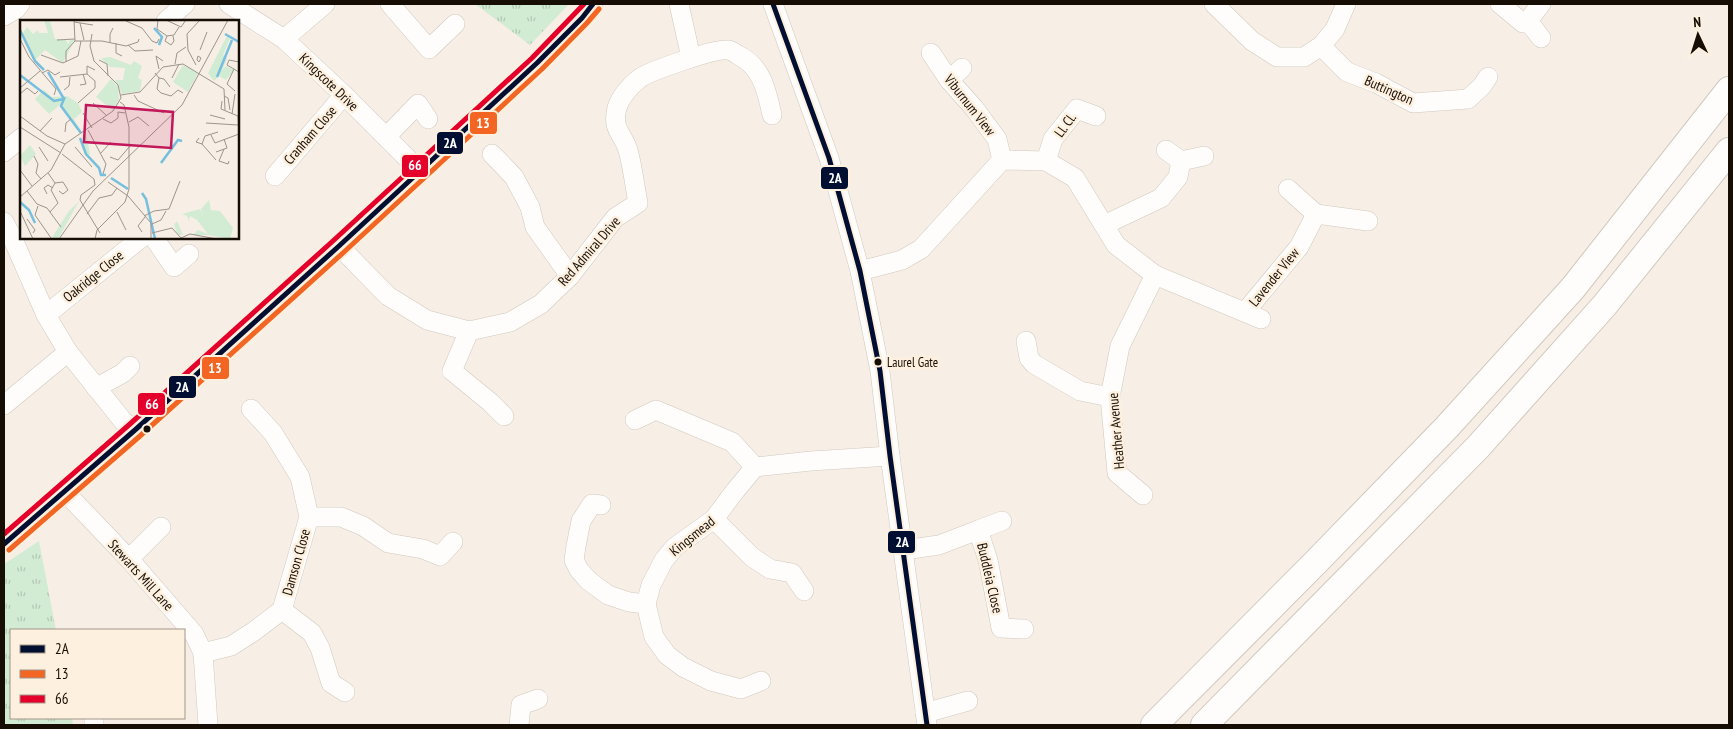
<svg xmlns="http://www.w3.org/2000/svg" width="1733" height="729" font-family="'PT Sans Narrow',sans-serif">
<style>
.park{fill:url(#park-tufts)}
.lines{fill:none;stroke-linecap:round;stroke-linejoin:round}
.minor-casing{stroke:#d0c8be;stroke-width:20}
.highway-casing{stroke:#d0c8be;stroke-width:28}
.minor{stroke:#fefdfb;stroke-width:19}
.highway{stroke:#fefdfb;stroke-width:26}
.bus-1-casing{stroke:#fef0df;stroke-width:9}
.bus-2-casing{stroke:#fef0df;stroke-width:9}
.bus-3-casing{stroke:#fef0df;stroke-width:9}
.bus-1{stroke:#000e31;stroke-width:5}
.bus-2{stroke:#f26522;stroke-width:5}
.bus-3{stroke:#e4002b;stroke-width:5}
.bus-dot{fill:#160e05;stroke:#fef0df;stroke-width:2}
.labels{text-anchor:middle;stroke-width:5;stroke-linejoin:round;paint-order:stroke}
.bus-label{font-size:13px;fill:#160e05;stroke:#fef0df;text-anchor:start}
.street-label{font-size:14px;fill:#160e05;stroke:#fef0df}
.inset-river{fill:none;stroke:#76bfde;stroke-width:2.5}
.inset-road{fill:none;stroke:#9d958c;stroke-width:1}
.view{fill:#c2185b;fill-opacity:0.15;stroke:#c2185b;stroke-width:2.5}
.inset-edge{fill:none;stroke:#160e05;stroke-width:2.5}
.line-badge{stroke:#fef0df;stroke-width:2}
.badge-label{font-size:14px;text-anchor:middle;font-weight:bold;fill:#fff}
</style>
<defs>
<pattern id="park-tufts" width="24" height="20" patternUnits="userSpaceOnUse" patternTransform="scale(1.25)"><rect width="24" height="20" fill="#d2ebd3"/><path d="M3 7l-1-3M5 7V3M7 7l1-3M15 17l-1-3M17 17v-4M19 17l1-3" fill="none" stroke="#b4c8b4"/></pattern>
</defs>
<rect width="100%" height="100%" fill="#f7efe6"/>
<g class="park">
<polygon points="475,4 569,4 530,45"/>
<polygon points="39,541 56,630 11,630 11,718 72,718 73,725 4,725 4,564"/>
</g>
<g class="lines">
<defs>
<g id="minor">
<polyline points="229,4 284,39 344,95 420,171"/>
<polyline points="390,4 429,49 455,24"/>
<polyline points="679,4 691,58"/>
<polyline points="773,4 829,158 860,271 880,371 890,456 927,725"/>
<polyline points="1214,4 1252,41 1277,57 1304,57 1321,46 1335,29 1346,4"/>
<polyline points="1500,4 1523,23 1528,21 1541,38"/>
<polyline points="4,16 16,9 20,4"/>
<polyline points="166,21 185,4"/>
<polyline points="1528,21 1541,4"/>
<polyline points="284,39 325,4"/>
<polyline points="1321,46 1347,72 1376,83 1413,103 1468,99 1482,86 1488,77"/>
<polyline points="931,53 949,80 974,108 997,139 1002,160"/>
<polyline points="949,80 962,68"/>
<polyline points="386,137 418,104 428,119"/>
<polyline points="1166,150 1181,161 1204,156"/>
<polyline points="4,152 21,138"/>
<polyline points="492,154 514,177 530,207 535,227 570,276"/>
<polyline points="1046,161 1053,139 1077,109 1096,116"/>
<polyline points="275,176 344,95"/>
<polyline points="1288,189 1316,214"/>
<polyline points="4,222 12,237 46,315 68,352 123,421 135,430"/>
<polyline points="1104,225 1161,198 1178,177 1181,161"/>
<polyline points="154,238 174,267 189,254"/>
<path d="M339,246L388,296L427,320L469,331L510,322L541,304L570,276L615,218L638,203C635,187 633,170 629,154C625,134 611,132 617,108C621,95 630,86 640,78C650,71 716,48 728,50C731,50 735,53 738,55C762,66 767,92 772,115"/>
<polyline points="860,271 902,260 921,249 1002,160 1046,161 1075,178 1116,245 1155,275 1261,319"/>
<polyline points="1245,312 1299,247 1316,214 1368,221"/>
<polyline points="46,315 141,238"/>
<polyline points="469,331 452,371 490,402 504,416"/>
<polyline points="1026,341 1029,358 1034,364 1080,391 1110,397"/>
<polyline points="96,388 123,373 130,366"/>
<polyline points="4,405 68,352"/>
<polyline points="635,420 656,410 732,442 755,467 811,461 890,456"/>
<polyline points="755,467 735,491 714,519 675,547 664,560 651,585 646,604 654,637 667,655 683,667 711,681 741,689 761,681"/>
<polyline points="65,492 129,559 194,634 203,653 208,725"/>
<polyline points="1143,495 1117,473 1110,397 1120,346 1155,275"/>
<polyline points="601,505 592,504 581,521 576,546 574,560 579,570 589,581 608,595 629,602 646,604"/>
<polyline points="309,517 341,517 363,526 388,543 423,549 440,556 453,542"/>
<polyline points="714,519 752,557 770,569 792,573 804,591"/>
<polyline points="978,530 1002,521"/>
<polyline points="4,544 135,430 339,246 537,63 582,18 593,4"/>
<polyline points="904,550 939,545 978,530 988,560 1001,628 1024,629"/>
<polyline points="129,559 161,527"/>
<polyline points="282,610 312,633 320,648 331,683 345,692"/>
<polyline points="203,653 231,646 253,632 282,610 309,517 300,477 273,433 251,409"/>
<polyline points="925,713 968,701"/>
<polyline points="94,720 94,725"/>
<polyline points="519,725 521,705 538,699"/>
</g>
<g id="highway">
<polyline points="1154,725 1316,562 1447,427 1573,288 1729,90"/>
<polyline points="1204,725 1478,447 1604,306 1729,151"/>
</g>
</defs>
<use href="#minor" class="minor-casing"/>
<use href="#highway" class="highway-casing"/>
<use href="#minor" class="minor"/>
<use href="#highway" class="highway"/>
<defs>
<g id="bus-1">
<polyline points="773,4 829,158 860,271 880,371 890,456 927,725"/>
<polyline points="4,544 135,430 339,246 537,63 582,18 593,4"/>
</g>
<polyline id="bus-2" points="9,550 140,436 344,252 542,69 587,23 599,9"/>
<polyline id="bus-3" points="4,534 130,424 334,240 532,58 584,4"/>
</defs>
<use href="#bus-1" class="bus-1-casing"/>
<use href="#bus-2" class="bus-2-casing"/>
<use href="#bus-3" class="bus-3-casing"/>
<use href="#bus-1" class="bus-1"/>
<use href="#bus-2" class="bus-2"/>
<use href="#bus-3" class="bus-3"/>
</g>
<g class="bus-dot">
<circle cx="878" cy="362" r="4.5"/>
<circle cx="147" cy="429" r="4.5"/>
</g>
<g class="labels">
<g class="bus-label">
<text x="887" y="367">Laurel Gate</text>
</g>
<g class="street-label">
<text transform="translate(329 82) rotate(44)" y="5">Kingscote Drive</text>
<text transform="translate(1389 90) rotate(24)" y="5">Buttington</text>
<text transform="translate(970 105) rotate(52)" y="5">Viburnum View</text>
<text transform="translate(1065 125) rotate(-54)" y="5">Ll. Cl.</text>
<text transform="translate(310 135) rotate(-49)" y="5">Cranham Close</text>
<text transform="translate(589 251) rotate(-49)" y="5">Red Admiral Drive</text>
<text transform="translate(93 276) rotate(-39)" y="5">Oakridge Close</text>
<text transform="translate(1274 277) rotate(-51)" y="5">Lavender View</text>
<text transform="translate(1116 431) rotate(-95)" y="5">Heather Avenue</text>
<text transform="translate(692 536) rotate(-39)" y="5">Kingsmead</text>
<text transform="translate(296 562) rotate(-74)" y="5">Damson Close</text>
<text transform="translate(141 575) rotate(48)" y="5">Stewarts Mill Lane</text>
<text transform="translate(990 578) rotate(77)" y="5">Buddleia Close</text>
</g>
</g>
<g transform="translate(20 20)">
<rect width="219" height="219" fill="#f7efe6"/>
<path d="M207,16L210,18L203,35L207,39L202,50L206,46L214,50L206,60L199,56L194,61L188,53ZM59,181L38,219H31L49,191Z" fill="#d2ebd3"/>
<path d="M180,189L191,215H158L154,205L157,201L163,215L174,214L178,210L188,214L177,200L170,196L169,201L167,196L162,194Z" fill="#d2ebd3"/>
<path d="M24,0H35L30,1L35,19L46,20L48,24L50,20L55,19L43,43L25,30L15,40L4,21L3,13L7,7L13,14L18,10L19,13H28ZM90,37L111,45L114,41L122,46L118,58L122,60L120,71L102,74L95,60H103L105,48L90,47L81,38ZM163,45L178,53L168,72L153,62ZM91,59L98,67L99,79L93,90L76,77ZM24,70L32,77L47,76L58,83L62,92L54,99L63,114L66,113L70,134L67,136L61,122L63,115L41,84L29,94L15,79ZM10,125L16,134L5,146L0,136ZM189,180L191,190L200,191L213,208L210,219L188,215L181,189Z" fill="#d2ebd3"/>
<path class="inset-river" d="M134,8L142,17L139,25M0,10L15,41L24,50M205,14L219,22M28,52L44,79M0,55L34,81L44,79L41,86L61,113M197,57L212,20M60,118L66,134L79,148L81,155H86M141,143L158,120L162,121M91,158L108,169M122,173L126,179L135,219M0,182L9,190L15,203"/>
<path class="inset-road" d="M138,0L137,9L147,16L154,15L159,7M146,0L161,7L166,0M106,1L122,8L132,21L137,23L139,19M54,2L73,5M60,3L64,20M147,16L145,21L151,25L154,21L153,16M0,19L9,37L36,69L34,75M37,20L55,19M55,21H82L106,26L118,22L119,19M90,23V14L93,8M96,23V33L102,36M108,25L115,31L133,30M180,30L187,12M21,35L43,43L58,36L61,21M178,36L181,38L179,42L177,40ZM79,40L87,44L88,56M46,42V31L55,21L54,0M219,42L209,40L207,45L219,52M155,44L157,33L166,27M176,45L168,30L167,14L180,0M139,49L136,36L143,41M214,49L207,64L215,71M22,53L28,50L35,55L40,52M135,53L139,58L137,69L141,73L151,76L158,70L163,73M67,54V46L75,50M40,57L67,54L75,61M139,58L144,59L150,67M152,58L159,44M60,65L66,64L63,54M0,68L20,51M44,70L49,66L50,57M0,74L7,68L15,74L18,71M101,75L120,72L143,47L163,44L204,69L205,90M114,75L118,81L144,93M204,76L208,78L210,90M202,81L201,89L218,96M58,83L75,68V61M73,83L87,96M63,93L72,108M212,94L215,74M190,95L205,99M0,96L27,116L45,124M218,96L219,115M83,99L91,103L98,98V92L105,93M109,102L118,97L129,106M186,103L218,105M0,107L41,133M68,110L86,144L83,154M20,111L32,98M45,112L46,103L51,99M191,115L195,123L219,114M179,118L176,122L182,124L185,116L198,112M45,124L93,91L101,78L98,65L74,41L70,26L72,14M182,124L196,140M19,127L28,141M55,127L72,147M204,129L199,141L208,144L209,141M196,132L207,128L204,119M42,134L74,159L75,165L61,175L60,180L80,213M80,134L91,122M14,136L18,144L16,153L21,159M90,137L98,140L110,126M0,150L12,166M28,153L35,163L31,170L38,183L30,192M88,162L108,176M35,163L43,162L48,170L43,174L39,171M7,171L17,184L27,188L41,207M27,174L24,168L28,165L33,168M108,176L131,203V219M0,177L31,150L45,124M18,186L15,195L31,218M0,191L13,219M97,192L106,210M67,194L79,178L92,175L97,168M124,196L134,191L149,189L160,161M7,199L15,210L13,213M132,204L141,200L146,191M122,212L118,206L125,197M132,213L152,208L161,218L170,214L197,219M39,219L73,171L162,85L208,0M75,219L77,210L105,182L109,169V107L104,85L100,82"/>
<path class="view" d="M66,85L153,92L151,128L64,122Z"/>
<rect width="219" height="219" class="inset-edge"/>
</g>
<g class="line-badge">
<rect x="469" y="111" width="29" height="24" rx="5" fill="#f26522"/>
<rect x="436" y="131" width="28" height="24" rx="5" fill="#000e31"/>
<rect x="401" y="154" width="28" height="24" rx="5" fill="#e4002b"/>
<rect x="820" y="166" width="29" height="24" rx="5" fill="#000e31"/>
<rect x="201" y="356" width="29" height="24" rx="5" fill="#f26522"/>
<rect x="168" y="375" width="29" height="24" rx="5" fill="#000e31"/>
<rect x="137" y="392" width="29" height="24" rx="5" fill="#e4002b"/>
<rect x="887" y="530" width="29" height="24" rx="5" fill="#000e31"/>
</g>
<g class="badge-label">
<text x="483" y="128">13</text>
<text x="450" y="148">2A</text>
<text x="415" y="170">66</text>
<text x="835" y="183">2A</text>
<text x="215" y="373">13</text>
<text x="182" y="392">2A</text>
<text x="152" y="409">66</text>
<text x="902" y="547">2A</text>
</g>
<rect width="1733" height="729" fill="none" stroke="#160e05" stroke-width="10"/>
<rect x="10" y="629" width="175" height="90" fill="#fef0df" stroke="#a19688"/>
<rect x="20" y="645" width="25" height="8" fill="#000e31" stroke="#a19688"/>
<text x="55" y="654" font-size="15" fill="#160e05">2A</text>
<rect x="20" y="670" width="25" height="8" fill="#f26522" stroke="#a19688"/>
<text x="55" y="679" font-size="15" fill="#160e05">13</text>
<rect x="20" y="695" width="25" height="8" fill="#e4002b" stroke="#a19688"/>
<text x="55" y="704" font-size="15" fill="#160e05">66</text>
<g transform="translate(1698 35) rotate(356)" stroke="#fef0df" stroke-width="4" paint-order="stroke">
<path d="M0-4L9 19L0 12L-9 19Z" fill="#160e05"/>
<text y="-8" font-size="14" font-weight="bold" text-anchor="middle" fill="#160e05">N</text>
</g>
</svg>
